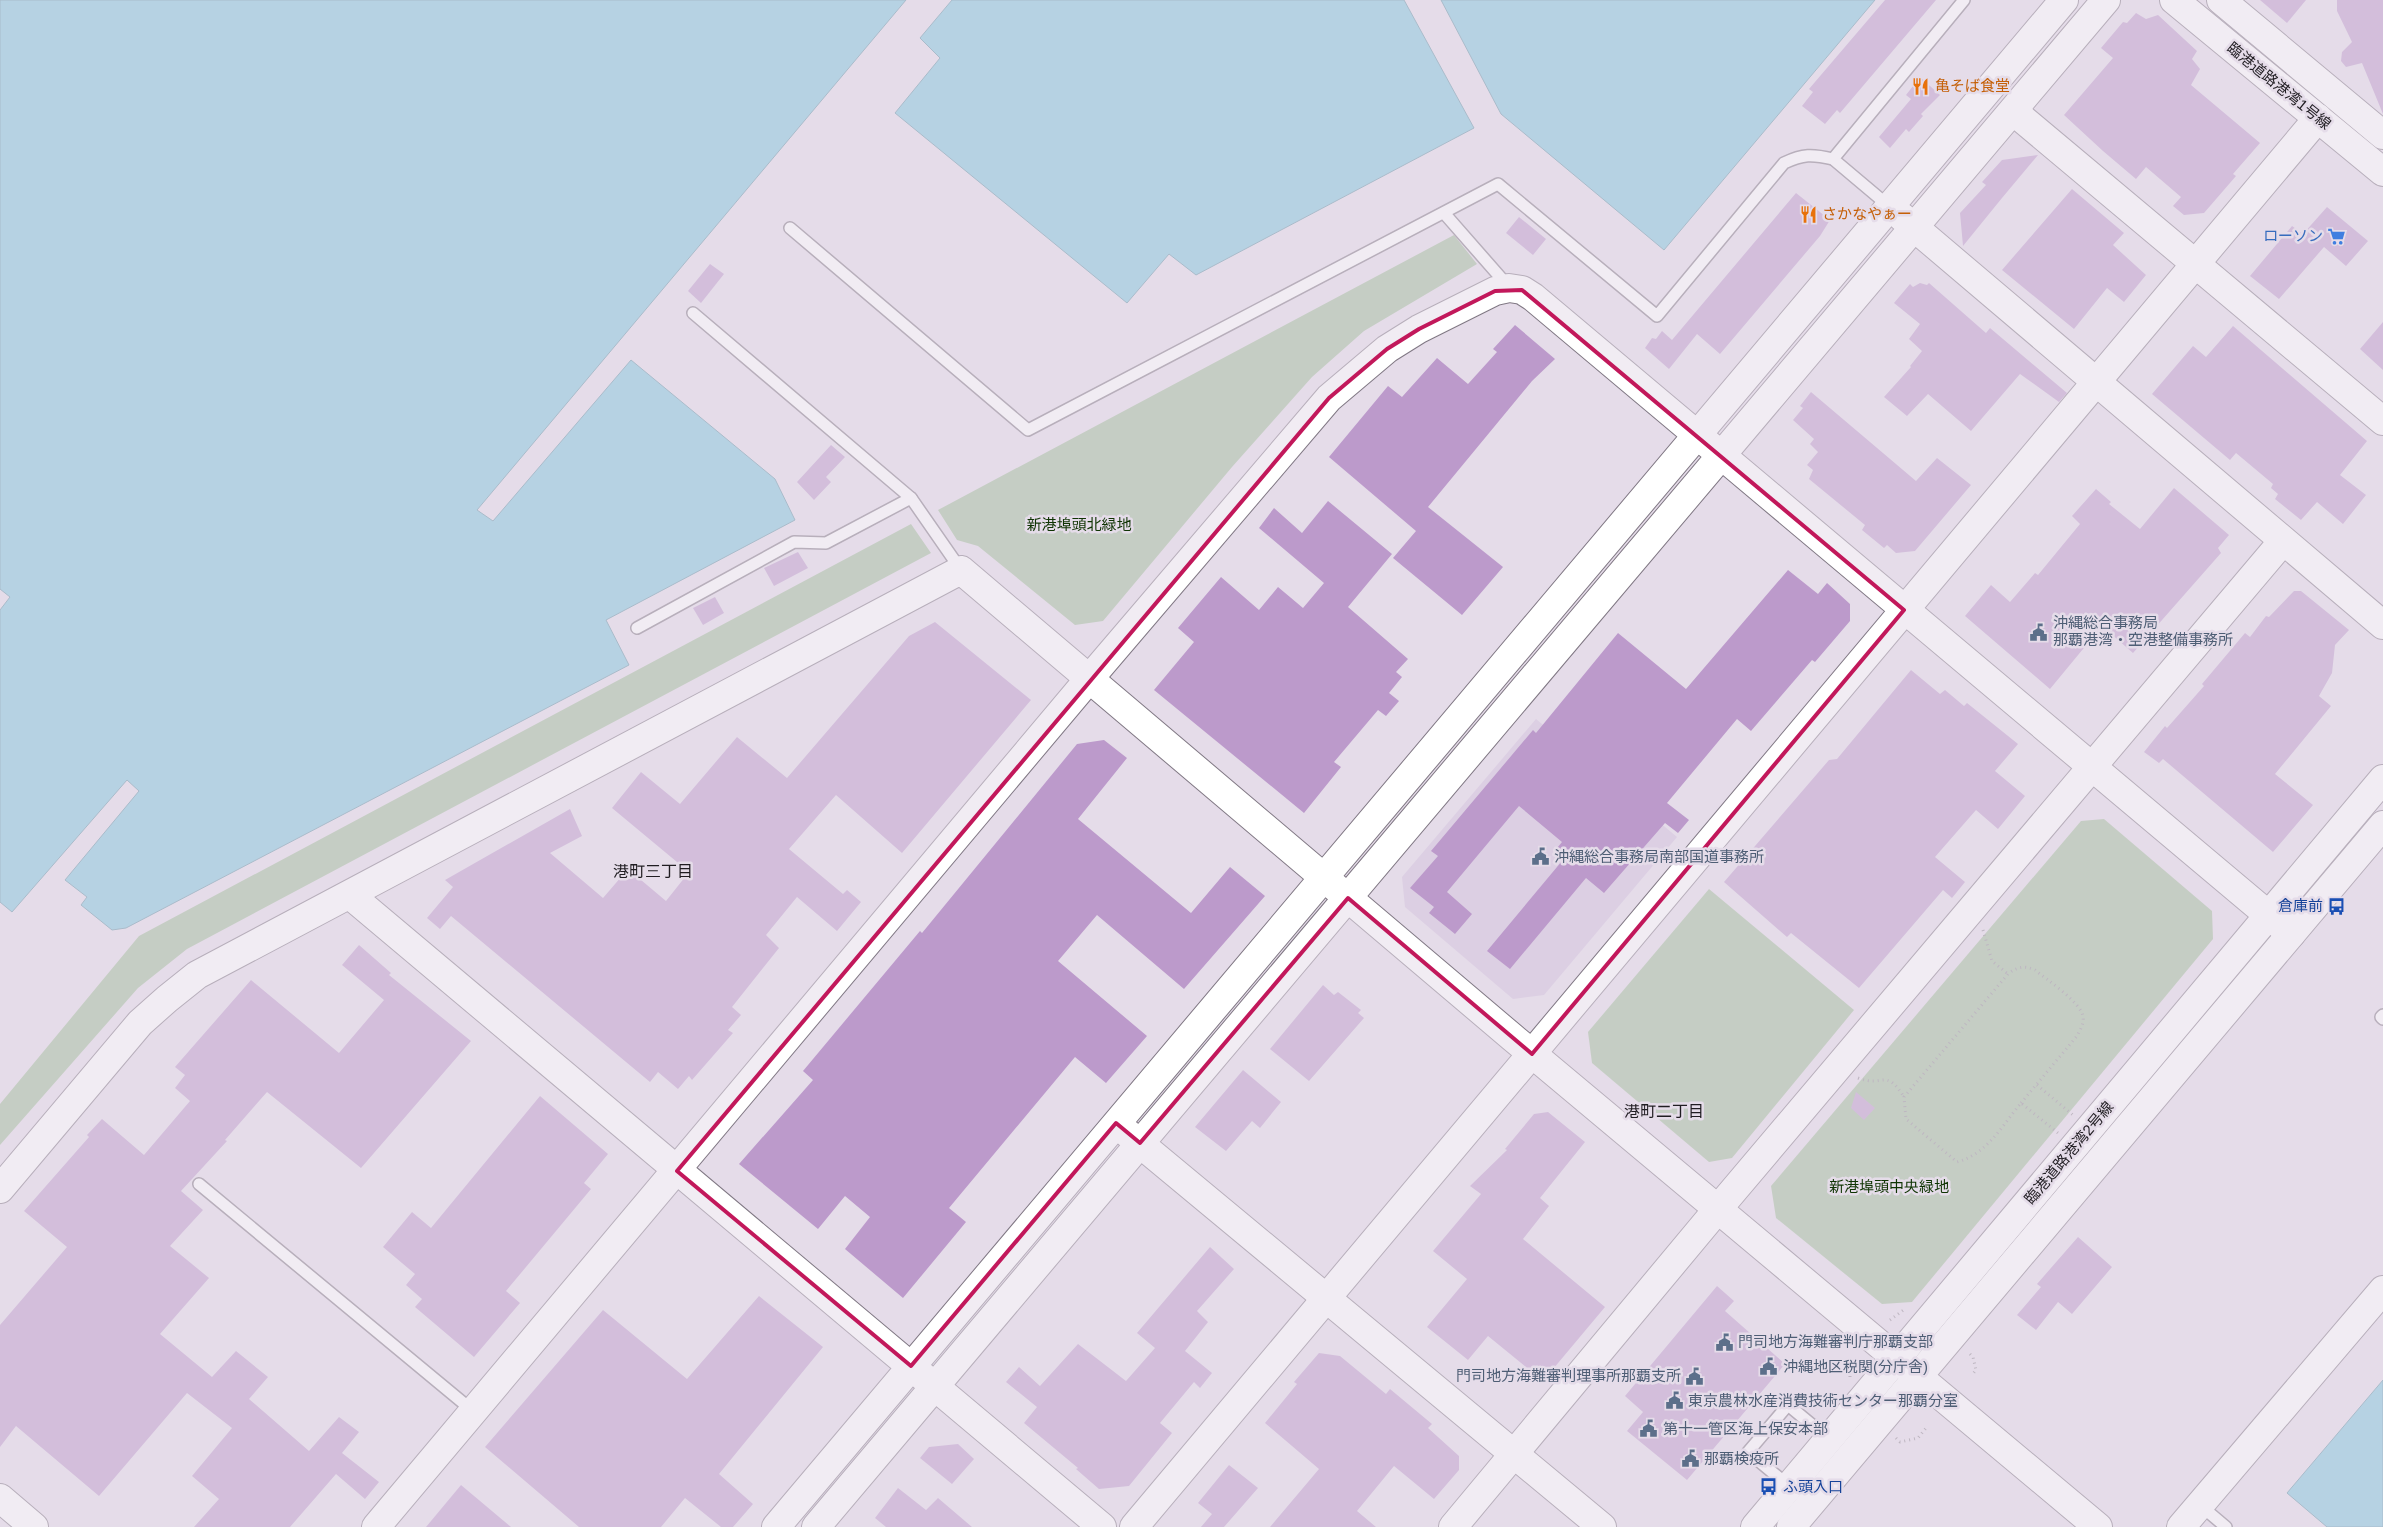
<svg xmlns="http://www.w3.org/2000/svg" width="2383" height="1527" font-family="Arial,'Noto Sans JP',sans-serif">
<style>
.built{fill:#dccfe3}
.green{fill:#9ebb97}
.water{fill:#7dc6dc;stroke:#6193a4}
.building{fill:#bc9acb}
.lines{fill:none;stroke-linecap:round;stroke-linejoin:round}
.lane-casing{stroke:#807884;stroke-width:14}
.secondary-casing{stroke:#807884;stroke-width:30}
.path{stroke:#8e8891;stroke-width:3;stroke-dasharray:1 4;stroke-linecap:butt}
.lane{stroke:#fff;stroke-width:11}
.secondary{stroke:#fff;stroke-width:28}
.marked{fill:none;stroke:#c2185b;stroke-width:4;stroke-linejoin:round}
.labels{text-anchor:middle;stroke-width:5;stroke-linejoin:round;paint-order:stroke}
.food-label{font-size:15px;fill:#c56008;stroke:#e5dce9;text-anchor:start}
.street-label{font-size:15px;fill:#201d22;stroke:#e5dce9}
.shop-label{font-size:15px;fill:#366cbe;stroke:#e5dce9;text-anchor:end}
.park-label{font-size:15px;fill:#0f3403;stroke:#e5dce9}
.service-label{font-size:15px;fill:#4e5e75;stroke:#e5dce9;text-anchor:start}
.transit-label{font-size:15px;fill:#164399;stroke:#e5dce9;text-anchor:end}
.neighbourhood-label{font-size:16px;fill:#201d22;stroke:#e5dce9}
</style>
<rect width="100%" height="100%" fill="#e5dce9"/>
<polygon class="built" points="1536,719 1677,837 1544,995 1513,999 1405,907 1402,877"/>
<g class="green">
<polygon points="1454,235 1477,264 1364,331 1312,377 1232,467 1103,621 1075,625 978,546 957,540 938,510"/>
<polygon points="911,524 931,553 187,949 138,988 0,1145 0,1104 139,936"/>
<polygon points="2104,819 2212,911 2213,939 1912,1302 1882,1304 1776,1218 1771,1186 2081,821"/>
<polygon points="1709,889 1854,1010 1732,1158 1709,1162 1592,1063 1588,1032"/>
</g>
<g class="water">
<polygon points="0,0 906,0 477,510 493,521 631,360 775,479 795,520 606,620 629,665 126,928 112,930 81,905 87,897 65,880 139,791 127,780 12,912 0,902 0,610 10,597 0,589"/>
<polygon points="952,0 1404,0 1474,128 1196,275 1169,254 1127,303 895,113 940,58 920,38"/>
<polygon points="1441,0 1875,0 1664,250 1501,114"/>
<polygon points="2383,1380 2383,1527 2327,1527 2287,1493"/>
</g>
<g class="building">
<polygon points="1885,0 1936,0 1840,113 1837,110 1825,124 1802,106 1813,92 1809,89"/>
<polygon points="2260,0 2306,0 2287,23"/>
<polygon points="2337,0 2383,0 2383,114 2362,63 2346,67 2341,61 2342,52 2352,42 2337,11"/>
<polygon points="2136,13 2146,19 2158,15 2197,51 2192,59 2200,69 2191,85 2260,143 2233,174 2236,176 2204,213 2184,215 2173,206 2181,197 2146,167 2136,179 2103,151 2064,115 2113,58 2101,48 2123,22 2127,23"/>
<polygon points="1920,77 1940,95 1921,114 1923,116 1909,132 1906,129 1890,148 1879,137 1911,99 1906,95"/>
<polygon points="2038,155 2002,198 1963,246 1960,213 1986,185 1982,182 2002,160"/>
<polygon points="2072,189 2124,233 2113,245 2146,275 2124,302 2107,288 2074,329 2002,270"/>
<polygon points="1796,193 1830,220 1820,236 1720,354 1697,334 1669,369 1645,348 1652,338 1656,339 1662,331 1672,340"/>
<polygon points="2327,207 2368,241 2346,266 2324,247 2279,299 2250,276 2292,226 2303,234"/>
<polygon points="1519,217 1546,239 1533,255 1506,233"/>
<polygon points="710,264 724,274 701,303 688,291"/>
<polygon points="1920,283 1927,285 1929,283 1986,333 1990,328 2067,393 2059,402 2020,374 1971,431 1928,394 1907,416 1884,397 1911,367 1910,366 1922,351 1909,339 1920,324 1894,303 1910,284 1913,287"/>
<polygon points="2383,322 2383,370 2360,349"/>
<polygon points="1515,325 1555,359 1532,381 1428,507 1503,567 1462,615 1393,558 1416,531 1329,457 1388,386 1402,397 1437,358 1468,384 1497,352 1493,349"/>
<polygon points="2233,326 2367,441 2340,475 2366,495 2343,524 2317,502 2301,520 2275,499 2278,494 2271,488 2273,484 2236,453 2230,460 2152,394 2193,346 2206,357"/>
<polygon points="1811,392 1916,481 1937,458 1971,485 1915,551 1896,553 1887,545 1884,548 1862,530 1865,525 1809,479 1813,470 1807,465 1818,452 1810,444 1814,439 1793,420 1803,408 1800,406"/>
<polygon points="831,445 845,457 826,477 831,482 814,500 797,482"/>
<polygon points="2174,488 2229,535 2218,548 2221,553 2133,653 2102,626 2050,689 1965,616 1991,585 2010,602 2035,573 2038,575 2080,524 2072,516 2096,489 2111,502 2109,504 2140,529"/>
<polygon points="1328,501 1392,554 1348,607 1408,659 1396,672 1402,677 1389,693 1399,701 1386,716 1378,710 1334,762 1341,767 1304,813 1154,690 1194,642 1178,628 1221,577 1259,610 1278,587 1303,608 1324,583 1259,528 1274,508 1302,533"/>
<polygon points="798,552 808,568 774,586 764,568"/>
<polygon points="1788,570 1818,594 1827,583 1850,604 1850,621 1815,662 1812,660 1751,731 1737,719 1667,803 1689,820 1678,833 1665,823 1604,893 1586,878 1510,969 1487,951 1562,861 1553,853 1562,842 1519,806 1447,892 1472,914 1455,934 1429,913 1434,907 1410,888 1438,856 1431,851 1533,730 1536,733 1618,633 1686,689"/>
<polygon points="2294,591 2301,591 2349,630 2335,645 2332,673 2319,696 2331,706 2275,774 2313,805 2273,852 2163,759 2159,763 2144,752 2165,726 2167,728 2204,686 2202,684 2245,633 2250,637 2266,616 2269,617"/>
<polygon points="715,597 724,613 703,625 693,608"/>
<polygon points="935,622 1031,700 902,853 836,795 789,849 843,894 847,890 861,902 837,931 797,897 766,935 779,948 732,1007 741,1015 728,1030 733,1033 692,1080 689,1076 678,1089 658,1072 650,1082 451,916 440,929 427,918 453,887 445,880 570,809 582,836 550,853 603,898 628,869 666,901 689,872 612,808 641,772 680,804 737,737 787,778 909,636"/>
<polygon points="1911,670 1940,694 1945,690 1964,706 1967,703 2018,744 1995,771 2025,796 1998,829 1976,810 1935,857 1965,882 1952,898 1943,890 1859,988 1791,933 1787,937 1724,882 1829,760 1837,759"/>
<polygon points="1104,740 1127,758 1078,819 1191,913 1230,867 1265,896 1184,989 1097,915 1058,961 1147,1036 1106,1083 1075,1057 949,1208 966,1222 903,1298 845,1249 870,1217 845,1196 818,1229 739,1164 813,1080 803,1071 920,931 922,933 1077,744"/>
<polygon points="359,945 391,973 389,975 471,1041 361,1168 267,1092 225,1140 227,1141 181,1191 203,1210 170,1246 209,1278 160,1334 212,1377 236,1351 268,1377 249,1399 309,1451 339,1417 359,1432 342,1453 379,1482 365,1499 336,1474 290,1527 194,1527 219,1499 192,1476 232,1428 187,1393 99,1496 16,1426 0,1447 0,1325 67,1247 24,1211 89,1137 87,1135 102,1119 144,1155 190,1101 175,1088 185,1075 175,1067 251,980 339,1053 384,1000 342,965"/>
<polygon points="1323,985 1334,995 1338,992 1361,1010 1358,1013 1364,1018 1309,1081 1270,1049"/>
<polygon points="1243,1070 1281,1102 1260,1128 1252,1121 1226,1151 1195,1127"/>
<polygon points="1856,1092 1875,1108 1864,1120 1851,1108"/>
<polygon points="540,1096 608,1154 584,1183 591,1189 506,1291 520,1303 474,1357 415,1307 422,1299 406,1285 415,1274 383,1247 412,1212 431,1228"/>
<polygon points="1548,1112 1585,1142 1540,1198 1549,1206 1523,1239 1605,1307 1543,1381 1488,1336 1468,1360 1427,1327 1467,1279 1433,1251 1481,1194 1470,1186 1507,1150 1505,1149 1534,1114"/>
<polygon points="2078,1237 2112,1267 2072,1314 2058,1302 2036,1330 2017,1315 2041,1287 2037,1284"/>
<polygon points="1210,1247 1234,1269 1197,1311 1208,1322 1185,1351 1212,1373 1200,1388 1194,1382 1160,1423 1172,1433 1129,1486 1099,1489 1076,1469 1078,1468 1024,1423 1037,1407 1006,1382 1019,1367 1040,1386 1078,1344 1126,1381 1155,1348 1137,1333"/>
<polygon points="1717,1286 1734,1301 1725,1311 1785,1364 1687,1480 1627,1431 1643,1412 1625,1396"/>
<polygon points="759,1296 823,1347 719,1474 753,1504 733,1527 721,1527 685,1498 661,1527 579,1527 485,1447 603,1310 687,1379"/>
<polygon points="1319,1353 1340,1356 1386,1394 1390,1389 1432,1424 1428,1428 1459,1456 1459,1470 1434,1499 1394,1466 1357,1511 1376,1527 1270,1527 1319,1469 1265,1423 1297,1384 1294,1382"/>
<polygon points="958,1444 974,1459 952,1484 920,1458 929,1447"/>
<polygon points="1229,1465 1258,1488 1224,1527 1201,1527 1212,1514 1198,1503"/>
<polygon points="461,1485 511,1527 426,1527"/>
<polygon points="898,1488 926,1510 938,1498 972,1527 886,1527 875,1518"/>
</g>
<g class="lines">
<defs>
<g id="lane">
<polyline points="1890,207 1833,159 1964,0"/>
<polyline points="1444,213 1508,286"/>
<path d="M790,228L1028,430L1498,184L1657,316L1784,163C1803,154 1812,154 1833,159"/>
<polyline points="693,313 911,498 961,570"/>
<polyline points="637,628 794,542 826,543 911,498"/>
<polyline points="2383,1015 2381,1017 2383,1019"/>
<polyline points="199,1184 473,1411"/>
<polyline points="1789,1486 1748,1452 1788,1405 1829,1439"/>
<polyline points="2200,1505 2226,1527"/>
</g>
<g id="secondary">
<polyline points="2174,0 2383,172"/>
<polyline points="2221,0 2383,135"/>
<polyline points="2013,111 2383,421"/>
<polyline points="1902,217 2383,625"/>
<polyline points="350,895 1102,1527"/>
<polyline points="1126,1132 1602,1527"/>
<polyline points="0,1189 140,1023 167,999 197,975 961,570 1512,1037 2098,1527"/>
<polyline points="0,1498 34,1527"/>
<polyline points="376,1527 1089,679 1329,398 1387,349 1419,329 1495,291 1509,288 1522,290 1533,297 2291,934"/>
<polyline points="776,1527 2064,0"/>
<polyline points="816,1527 2106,0"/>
<polyline points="1134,1527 2318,118"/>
<polyline points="1453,1527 1717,1210 2283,541"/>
<polyline points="1755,1527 2383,779"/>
<polyline points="1791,1527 2383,825"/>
<polyline points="2181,1527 2383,1290"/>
</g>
</defs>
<use href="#lane" class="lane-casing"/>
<use href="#secondary" class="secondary-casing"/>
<g class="path">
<polyline points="1983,930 1992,961 2008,974"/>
<path d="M1858,1078C1884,1088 1885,1067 1904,1097"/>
<polyline points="2037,1085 2073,1115"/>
<path d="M2021,1103L2077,1036C2080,1030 2084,1024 2083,1017C2082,1003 2046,979 2035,970C2024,965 2017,967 2008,974L1904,1097L1906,1119L1957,1162C1987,1154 2002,1126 2021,1103L2058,1133"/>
<polyline points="1890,1320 1905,1309"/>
<polyline points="1970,1354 1973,1357 1976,1370 1972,1375"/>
<polyline points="1850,1377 1850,1368 1856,1360"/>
<polyline points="1896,1438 1900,1442 1918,1438 1926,1428"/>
</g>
<use href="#lane" class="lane"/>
<use href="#secondary" class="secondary"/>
</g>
<path d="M0 0H2383V1527H0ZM1522,290L1904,610L1532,1054L1348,898L1140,1143L1116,1123L911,1366L677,1171L1329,398L1387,349L1419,329L1495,291Z" fill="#e5dce9" fill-opacity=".55" fill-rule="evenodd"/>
<path class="marked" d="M1522,290L1904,610L1532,1054L1348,898L1140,1143L1116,1123L911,1366L677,1171L1329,398L1387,349L1419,329L1495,291Z"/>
<defs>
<symbol id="restaurant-bare" viewBox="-9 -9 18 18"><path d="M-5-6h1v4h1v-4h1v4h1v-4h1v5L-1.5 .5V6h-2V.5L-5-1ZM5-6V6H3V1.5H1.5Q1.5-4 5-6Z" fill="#e8710a" stroke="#e5dce9" stroke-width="2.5" paint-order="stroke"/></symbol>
<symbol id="supermarket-bare" viewBox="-9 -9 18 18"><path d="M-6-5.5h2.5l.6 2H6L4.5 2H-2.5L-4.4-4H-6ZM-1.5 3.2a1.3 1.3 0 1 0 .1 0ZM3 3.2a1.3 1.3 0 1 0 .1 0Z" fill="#3f7fe0" stroke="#e5dce9" stroke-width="2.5" paint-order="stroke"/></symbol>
<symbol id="civic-bare" viewBox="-9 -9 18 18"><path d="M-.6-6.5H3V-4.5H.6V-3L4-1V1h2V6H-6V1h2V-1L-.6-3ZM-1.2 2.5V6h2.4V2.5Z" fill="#5c6f8a" stroke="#e5dce9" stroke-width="2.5" paint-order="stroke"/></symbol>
<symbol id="bus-bare" viewBox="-9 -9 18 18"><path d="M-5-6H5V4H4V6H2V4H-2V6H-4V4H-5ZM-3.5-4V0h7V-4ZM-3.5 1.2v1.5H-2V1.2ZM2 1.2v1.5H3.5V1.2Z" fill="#1a4fb4" stroke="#e5dce9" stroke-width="2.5" paint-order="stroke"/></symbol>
</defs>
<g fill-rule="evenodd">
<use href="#restaurant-bare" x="1908" y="74" width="25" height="25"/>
<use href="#restaurant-bare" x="1796" y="202" width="25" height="25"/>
<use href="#supermarket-bare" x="2324" y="224" width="25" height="25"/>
<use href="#civic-bare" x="2026" y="620" width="25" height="25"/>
<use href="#civic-bare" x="1528" y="844" width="25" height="25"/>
<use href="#bus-bare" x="2324" y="894" width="25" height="25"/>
<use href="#civic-bare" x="1712" y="1330" width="25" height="25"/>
<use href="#civic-bare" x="1756" y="1354" width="25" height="25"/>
<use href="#civic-bare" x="1682" y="1364" width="25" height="25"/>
<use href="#civic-bare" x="1662" y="1388" width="25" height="25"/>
<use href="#civic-bare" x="1636" y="1416" width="25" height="25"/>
<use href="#civic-bare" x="1678" y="1446" width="25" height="25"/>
<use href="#bus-bare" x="1756" y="1474" width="25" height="25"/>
</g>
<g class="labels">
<g class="food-label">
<text x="1935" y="91">亀そば食堂</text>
<text x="1822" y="219">さかなやぁー</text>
</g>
<g class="street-label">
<text transform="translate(2279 86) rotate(39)" y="5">臨港道路港湾1号線</text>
<text transform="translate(2069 1153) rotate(-50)" y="5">臨港道路港湾2号線</text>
</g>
<g class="shop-label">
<text x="2323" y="241">ローソン</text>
</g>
<g class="park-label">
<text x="1079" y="530">新港埠頭北緑地</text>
<text x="1889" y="1192">新港埠頭中央緑地</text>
</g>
<g class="service-label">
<text x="2053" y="628">沖縄総合事務局<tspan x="2053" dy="17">那覇港湾・空港整備事務所</tspan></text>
<text x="1554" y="862">沖縄総合事務局南部国道事務所</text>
<text x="1738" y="1347">門司地方海難審判庁那覇支部</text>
<text x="1783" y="1372">沖縄地区税関(分庁舎)</text>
<text x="1681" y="1381" text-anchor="end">門司地方海難審判理事所那覇支所</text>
<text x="1688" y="1406">東京農林水産消費技術センター那覇分室</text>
<text x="1663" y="1434">第十一管区海上保安本部</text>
<text x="1704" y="1464">那覇検疫所</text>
</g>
<g class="transit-label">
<text x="2323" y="911">倉庫前</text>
<text x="1783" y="1492" text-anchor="start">ふ頭入口</text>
</g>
<g class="neighbourhood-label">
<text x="653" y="877">港町三丁目</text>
<text x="1664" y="1117">港町二丁目</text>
</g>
</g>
</svg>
